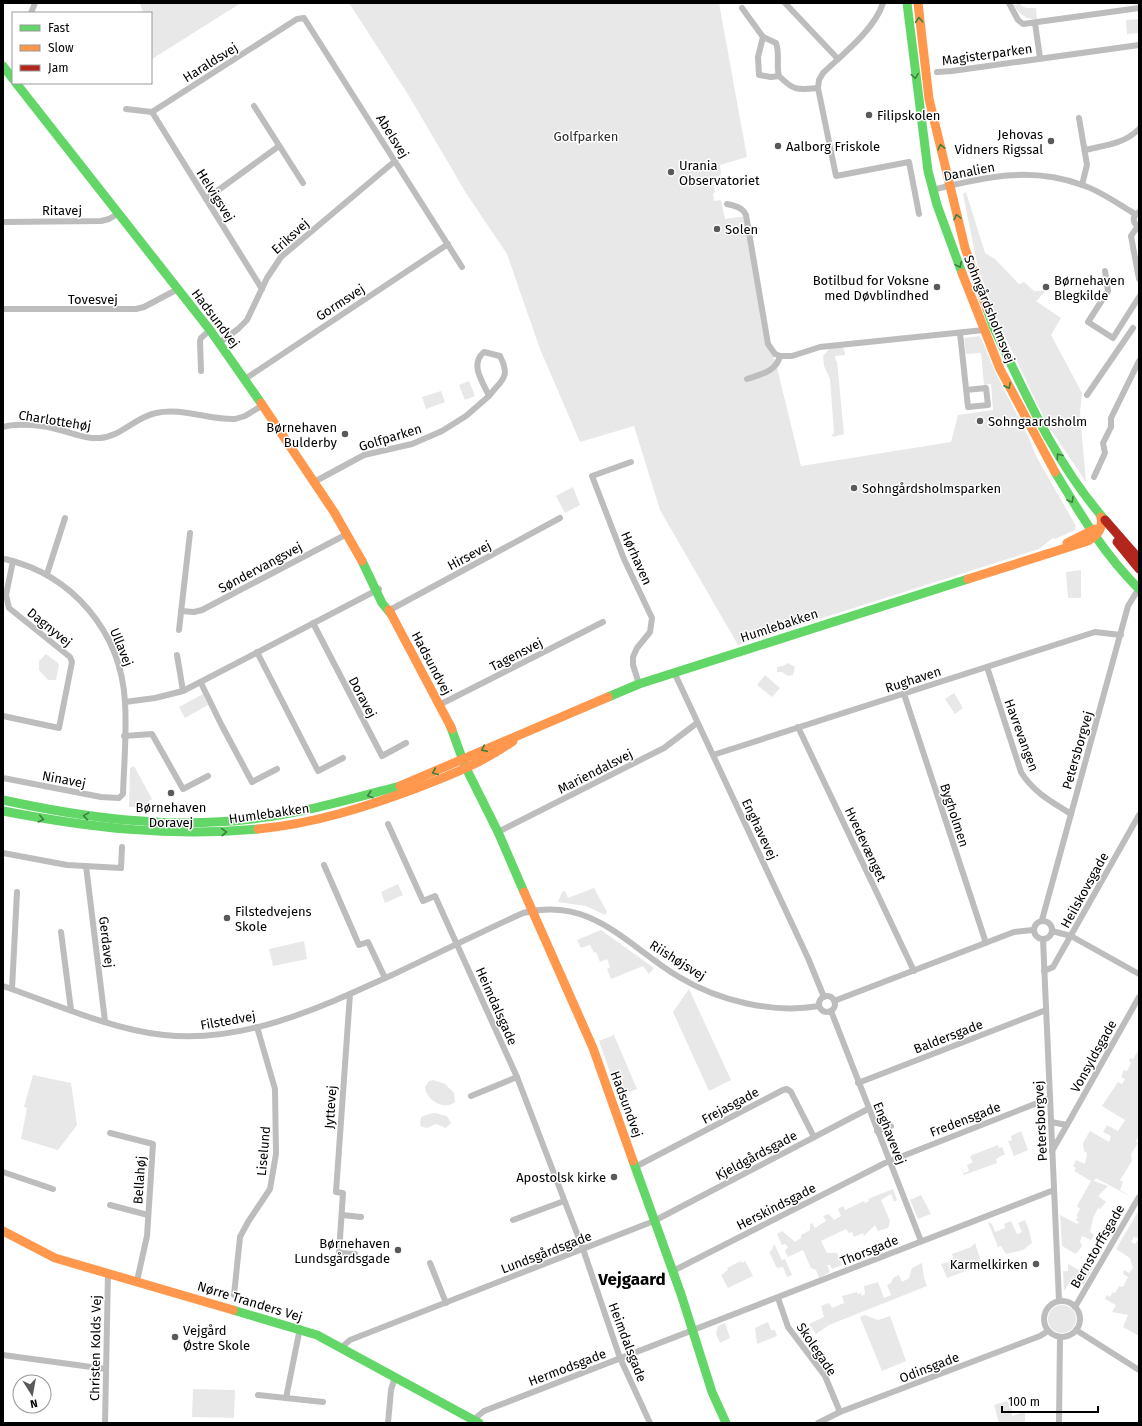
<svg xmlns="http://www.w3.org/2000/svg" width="1142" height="1426" font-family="'Fira Sans',sans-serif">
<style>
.green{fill:#e8e8e8}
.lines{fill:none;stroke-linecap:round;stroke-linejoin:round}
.street{stroke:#bdbdbd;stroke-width:6}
.fast{stroke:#63d668;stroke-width:9}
.slow{stroke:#ff974d;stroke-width:9}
.jam{stroke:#b3261e;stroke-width:9}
.oneway{stroke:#3b803e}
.poi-dot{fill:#595959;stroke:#fff;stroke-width:1.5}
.labels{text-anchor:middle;stroke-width:3;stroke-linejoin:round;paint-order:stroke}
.street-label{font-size:13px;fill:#000;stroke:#fff}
.poi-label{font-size:13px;fill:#000;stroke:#fff;text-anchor:start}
.park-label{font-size:13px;fill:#2d2d2d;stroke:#fff}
.district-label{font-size:17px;font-weight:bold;fill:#000;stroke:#fff}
</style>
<rect width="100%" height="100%" fill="#fff"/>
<g class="green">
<polygon points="140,3 241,3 152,59 151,13 143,13"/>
<path d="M349,3H719L747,157L720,165L721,175L712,178L715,192L713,194L714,201L721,200L725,219L745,216L766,343C771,357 777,357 778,372L801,466L951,442L958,415L993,410L991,384L984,385L981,353L966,354L964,338L980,336L996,374L1029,438L1036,456L1076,526L1075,530L1055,539L1053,538L1039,549L738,645L660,510L634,426L580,442L540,349L507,254L466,193L409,96Z"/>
<path d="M1019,4L1026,8H1036L1037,19C1026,20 1019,14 1014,5Z"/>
<polygon points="1139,19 1139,33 1127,34 1126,20"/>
<polygon points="966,192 985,253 995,259 1019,284 1024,282 1034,291 1046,291 1036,301 1061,318 1051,335 1082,393 1080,413 1086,482 1047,424 1001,328 978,268 963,194"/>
<polygon points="841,347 844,349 845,355 835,356 836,361 837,361 844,434 834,437 831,435 834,433 830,379 824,366 823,356 830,348"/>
<polygon points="469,381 475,396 465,400 459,385"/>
<polygon points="441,391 445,402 426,409 422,397"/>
<polygon points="573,487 580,505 565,513 556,496"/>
<polygon points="1081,570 1081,598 1068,598 1066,572"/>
<polygon points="46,654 59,664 56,680 48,680 39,670 39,661"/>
<polygon points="788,663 795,667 793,675 788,676 782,672 777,672 777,667 783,666"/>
<polygon points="765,675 780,688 772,697 757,685"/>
<polygon points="954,693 963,708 955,714 945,699"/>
<polygon points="203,694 208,705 185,718 179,707"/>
<polygon points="134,766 152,799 149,801 152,808 129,807 130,768"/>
<polygon points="398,884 403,895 385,903 381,892"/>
<polygon points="594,888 607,912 605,915 586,906 558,902 562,892 565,891 568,898"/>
<polygon points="601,930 654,968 649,974 643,966 611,979 607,969 610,967 607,959 600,962 596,952 594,953 590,945 581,948 577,940"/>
<polygon points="304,941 307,959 273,966 269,949"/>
<polygon points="689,989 731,1080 709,1091 673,1012"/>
<polygon points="614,1035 637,1089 618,1096 599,1041"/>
<polygon points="1139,1049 1139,1135 1136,1141 1138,1143 1131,1154 1132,1161 1120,1180 1123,1182 1120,1190 1133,1198 1096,1178 1094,1181 1108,1186 1098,1196 1106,1202 1100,1209 1098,1208 1093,1218 1090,1232 1094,1235 1091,1240 1082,1236 1080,1241 1082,1246 1076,1254 1062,1246 1060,1215 1077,1224 1079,1222 1076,1220 1078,1217 1077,1215 1080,1209 1077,1206 1091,1181 1074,1171 1076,1168 1073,1166 1076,1160 1085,1164 1087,1153 1084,1151 1083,1143 1090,1131 1109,1142 1111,1136 1103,1132 1107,1125 1118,1131 1125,1120 1102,1106 1118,1082 1122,1084 1125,1079 1121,1077 1124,1070 1127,1071 1131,1063 1129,1061 1130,1058 1133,1059"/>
<polygon points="33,1075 71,1083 77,1125 58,1150 21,1139 27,1108 24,1107"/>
<path d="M433,1080L445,1084L454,1093L455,1102C444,1111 426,1100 425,1087L429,1081Z"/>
<polygon points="435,1113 447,1116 451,1123 446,1128 436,1124 427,1128 420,1126 421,1117 429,1114"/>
<polygon points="1021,1131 1028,1150 1014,1156 1008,1141 1012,1140 1011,1136"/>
<polygon points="998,1145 999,1148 1002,1147 1005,1154 996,1159 997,1163 964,1175 960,1164 964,1173 969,1171 967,1165 973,1162 970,1157 972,1155"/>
<polygon points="893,1189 897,1200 894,1202 891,1194 881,1200 890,1221 888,1228 878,1231 875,1225 864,1236 863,1233 854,1237 852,1232 849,1233 846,1229 821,1241 827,1253 837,1253 842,1265 832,1269 830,1265 827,1265 830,1272 819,1278 816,1270 811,1268 803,1250 788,1257 785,1251 788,1247 785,1244 782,1245 777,1234 782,1231 795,1242 801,1238 801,1235 810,1230 810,1224 812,1223 815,1228 826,1221 823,1216 829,1214 834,1220 841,1216 838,1209 843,1206 845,1210 864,1201 865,1203 869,1201 868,1199"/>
<polygon points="921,1195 931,1214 918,1219 910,1200"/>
<polygon points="1139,1210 1139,1235 1137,1238 1134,1237 1131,1242 1135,1244 1139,1238 1139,1336 1123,1327 1128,1315 1112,1312 1116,1305 1105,1299 1107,1295 1110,1297 1113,1292 1115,1293 1119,1286 1123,1287 1128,1277 1123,1274 1124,1270 1129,1273 1133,1268 1130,1258 1116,1249"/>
<polygon points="1025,1220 1029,1230 1032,1243 1023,1250 1006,1254 1001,1246 998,1247 988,1222 992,1224 995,1232 1005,1228 1004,1224 1011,1221 1017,1234 1022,1232 1018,1223"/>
<polygon points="975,1243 982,1265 947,1278 941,1264 949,1262 953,1257 952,1254 971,1247"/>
<polygon points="774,1244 782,1260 785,1259 792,1275 787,1277 783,1267 777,1268 769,1252 772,1250"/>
<polygon points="741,1261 742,1263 745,1261 753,1276 728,1288 721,1275 728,1270 727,1268"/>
<polygon points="1083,1262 1093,1267 1083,1286 1082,1283 1073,1277 1064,1291 1063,1271 1068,1271 1068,1264 1079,1270"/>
<polygon points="922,1263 924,1278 927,1286 829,1325 816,1334 809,1324 824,1317 821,1306 829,1303 832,1308 844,1303 842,1296 857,1292 858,1294 861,1293 862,1296 865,1294 864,1286 878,1282 884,1298 891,1295 887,1285 891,1283 893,1278 899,1275 902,1282 909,1278 912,1268"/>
<circle cx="1062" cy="1319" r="14"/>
<polygon points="865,1315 878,1320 890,1316 906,1361 882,1371 860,1317"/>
<polygon points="768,1322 771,1330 775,1330 777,1336 757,1344 755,1328"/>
<polygon points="725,1323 730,1338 720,1343 716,1334 718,1326"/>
<polygon points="193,1389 235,1390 234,1418 192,1417"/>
<polygon points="1007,1401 1012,1410 1012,1416 1025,1412 1025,1423 999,1423 994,1405"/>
</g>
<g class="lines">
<g class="street">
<polyline points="785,3 838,59"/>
<path d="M883,3C875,29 843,54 823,73L819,80L818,88L836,176L909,162L919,214"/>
<polyline points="1009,3 1018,20 1023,24 1139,8"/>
<polyline points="742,8 763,37"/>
<polyline points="31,13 35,3"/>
<polyline points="1035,23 1040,58"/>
<polyline points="937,72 952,71 1139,45"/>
<path d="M779,76C776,65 780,54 776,43L763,37L758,57L759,75L771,77L779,76C794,91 797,90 818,88"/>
<polyline points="254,106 303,183"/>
<polyline points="126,109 152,112 297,19 304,18 462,267"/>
<polyline points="152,112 262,289"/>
<polyline points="1079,118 1087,165 1082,185"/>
<path d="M1085,150C1106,145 1124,144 1139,129"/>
<path d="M932,190C984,177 1030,166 1082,185C1101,191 1118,204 1135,214"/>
<polyline points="206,199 279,146"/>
<path d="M727,204C735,206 742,207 746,215L768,344L775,354L780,356H792L820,347L984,330"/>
<path d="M1139,212C1132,216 1132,223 1139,227"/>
<polyline points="3,222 101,221 109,219 119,213"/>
<polyline points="1138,226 1131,236 1139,279"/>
<polyline points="1105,271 1108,291 1088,322 1113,338 1139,297"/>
<polyline points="3,309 136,309 144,307 178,289"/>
<polyline points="960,333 968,407 988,405 986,388 966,390"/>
<polyline points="219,343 238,329 247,320 267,278 281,257 395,161"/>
<path d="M484,352L500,356C511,378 502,379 489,396C483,382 469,364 484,352Z"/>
<polyline points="201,371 200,341 201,338 210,330"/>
<polyline points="245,379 448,244"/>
<path d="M747,379C761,374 776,372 780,356"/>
<polyline points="1087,395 1133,328"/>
<path d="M3,427C17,422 46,426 60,430C73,433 85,439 99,438C121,437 135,417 156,413C181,407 209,420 235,419L245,416L263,405"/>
<polyline points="631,462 592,476 624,559 652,618 650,632 637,648 633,657 633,665 639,684"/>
<polyline points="1094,477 1105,453 1103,443 1111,427 1111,418 1139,361"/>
<polyline points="314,482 364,455 412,444 442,431 466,416 489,396"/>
<polyline points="47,574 65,518"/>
<polyline points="181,611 194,612 202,610 347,534"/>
<polyline points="388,611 560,518"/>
<polyline points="313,623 382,756 406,743"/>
<polyline points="179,630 190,533"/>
<polyline points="257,652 318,771 343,758"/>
<polyline points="177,655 183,691"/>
<path d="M987,667L1021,772C1033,792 1052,802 1071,814"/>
<polyline points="674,672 808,958 824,997"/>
<polyline points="201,683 221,724 252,782 277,769"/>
<polyline points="904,694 986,943"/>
<polyline points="125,702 155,698 183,691 379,589"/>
<polyline points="439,705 603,622"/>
<polyline points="3,716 59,728 72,662 70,657 9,608 6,595 13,561"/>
<polyline points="798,727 914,971"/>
<polyline points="124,736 152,734 183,789 208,776"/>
<polyline points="713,755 1095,632 1121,635"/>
<path d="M3,778L101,797L119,798L123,794C124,763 127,732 125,702C121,632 73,575 5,559"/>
<polyline points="388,824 423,901 435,896 517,1077 583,1249 620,1358 650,1423"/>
<polyline points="498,832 664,748 697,723"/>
<polyline points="3,853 67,865 121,868 122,847"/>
<polyline points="324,865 359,945 368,942 385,978"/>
<polyline points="86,866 105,1021"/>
<polyline points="1042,920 1128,606 1139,588"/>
<circle cx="1043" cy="930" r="9"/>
<polyline points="1052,931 1071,936 1139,974"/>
<polyline points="61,932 71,1010"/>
<polyline points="1043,939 1059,1301"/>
<polyline points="1044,971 1053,967 1139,815"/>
<path d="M3,986C52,1003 113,1030 164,1035C243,1044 322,1007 392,975C436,954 479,933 523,913C592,896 626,945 679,977C719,1001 773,1014 819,1006"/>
<polyline points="12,989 17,892"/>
<polyline points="350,994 336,1192 343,1193 339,1253 355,1254"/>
<circle cx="827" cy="1004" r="8"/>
<polyline points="834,1001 1014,932 1033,930"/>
<polyline points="831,1011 921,1241"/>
<polyline points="858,1083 1046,1010"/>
<polyline points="471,1096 517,1077"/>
<polyline points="1051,1122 1067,1125 1139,997"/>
<polyline points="877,1131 891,1126"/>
<polyline points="110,1133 153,1144 147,1236 137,1281"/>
<polyline points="1052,1151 1067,1125"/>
<polyline points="635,1167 783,1090 787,1089 791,1092 814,1137"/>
<polyline points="3,1172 53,1189"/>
<polyline points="110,1205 148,1215"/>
<polyline points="342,1215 361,1217"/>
<polyline points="513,1220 564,1201"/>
<polyline points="430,1263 446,1303"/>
<polyline points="673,1271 885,1163 1050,1098"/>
<polyline points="234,1295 240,1237 248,1222 270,1189 276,1154 275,1089 257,1027"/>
<polyline points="778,1298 788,1327 825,1376 840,1412"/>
<circle cx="1062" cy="1319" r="18"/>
<polyline points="1075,1307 1139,1197"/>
<polyline points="1076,1330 1139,1370"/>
<polyline points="342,1347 350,1340 654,1221 868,1109"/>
<polyline points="3,1355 106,1369"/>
<polyline points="258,1395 323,1402"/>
<polyline points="286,1398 300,1328"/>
<polyline points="473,1420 484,1411 1054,1190"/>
<polyline points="105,1423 108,1273"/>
<polyline points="388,1423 391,1390 395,1377"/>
<polyline points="818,1423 840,1412 1040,1336 1048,1331"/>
<polyline points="1059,1423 1060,1337"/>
</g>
<g class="fast">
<polyline points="907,3 928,171 937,205 962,273"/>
<polyline points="3,66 13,79"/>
<polyline points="16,83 210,330 261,403"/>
<path d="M987,309L993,326C1025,393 1055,463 1105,520"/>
<path d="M1055,472C1081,515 1103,553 1139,589"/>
<polyline points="362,561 382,603 391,614"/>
<polyline points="608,697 639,684 968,579"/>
<polyline points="450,725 465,766 498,832 524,892"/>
<path d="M3,800C85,818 168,829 252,819C303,813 351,799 400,786"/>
<path d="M3,811C91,828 169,837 258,829"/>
<polyline points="633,1161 681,1294 712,1392 726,1423"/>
<polyline points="233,1310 317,1335 479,1423"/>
</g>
<g class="slow">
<polyline points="918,3 929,99 965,248 987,309"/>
<polyline points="962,273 1000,369 1055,472"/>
<polyline points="261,403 334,512 362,561"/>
<polyline points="1067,543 1095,529"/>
<path d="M968,579L1088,541C1098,535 1103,529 1101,517"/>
<polyline points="389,610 452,729"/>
<polyline points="400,786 608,697"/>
<path d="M258,829C313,824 366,807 417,788C451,775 484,762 513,741"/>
<polyline points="524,892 593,1048 633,1161"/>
<polyline points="3,1231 55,1258 233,1310"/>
</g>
<g class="jam">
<polyline points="1105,520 1139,559"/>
<polyline points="1117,542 1139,569"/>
</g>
</g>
<defs><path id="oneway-chevron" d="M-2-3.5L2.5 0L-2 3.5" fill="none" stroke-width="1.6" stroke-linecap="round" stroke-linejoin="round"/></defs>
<g class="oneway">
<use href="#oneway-chevron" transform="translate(919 20) rotate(-95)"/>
<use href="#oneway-chevron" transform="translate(915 76) rotate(82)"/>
<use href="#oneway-chevron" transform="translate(941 147) rotate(-103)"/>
<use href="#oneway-chevron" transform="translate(957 217) rotate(-103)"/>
<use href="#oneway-chevron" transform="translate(959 265) rotate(66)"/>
<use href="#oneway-chevron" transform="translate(1008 386) rotate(64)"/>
<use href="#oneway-chevron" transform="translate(1059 456) rotate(-126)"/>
<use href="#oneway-chevron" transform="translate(1071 500) rotate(59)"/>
<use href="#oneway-chevron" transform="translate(484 749) rotate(154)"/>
<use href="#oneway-chevron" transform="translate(435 772) rotate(157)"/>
<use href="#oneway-chevron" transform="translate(370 795) rotate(163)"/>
<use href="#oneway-chevron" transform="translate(86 816) rotate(-171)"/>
<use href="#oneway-chevron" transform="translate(41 819) rotate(13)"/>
<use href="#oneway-chevron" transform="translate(224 832) rotate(-4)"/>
</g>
<g class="poi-dot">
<circle cx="869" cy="115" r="4"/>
<circle cx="1051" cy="141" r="4"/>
<circle cx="778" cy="146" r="4"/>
<circle cx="671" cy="172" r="4"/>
<circle cx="717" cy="229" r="4"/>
<circle cx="937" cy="287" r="4"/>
<circle cx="1046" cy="287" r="4"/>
<circle cx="980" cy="421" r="4"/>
<circle cx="345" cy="434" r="4"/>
<circle cx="854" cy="488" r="4"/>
<circle cx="171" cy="793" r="4"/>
<circle cx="227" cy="918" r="4"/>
<circle cx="614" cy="1177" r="4"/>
<circle cx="398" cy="1250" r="4"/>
<circle cx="1036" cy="1264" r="4"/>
<circle cx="175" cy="1337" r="4"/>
</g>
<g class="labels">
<g class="street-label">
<text transform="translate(987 54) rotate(-8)" y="5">Magisterparken</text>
<text transform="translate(210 62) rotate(-32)" y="5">Haraldsvej</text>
<text transform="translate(393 136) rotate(58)" y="5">Abelsvej</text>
<text transform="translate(969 171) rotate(-11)" y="5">Danalien</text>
<text transform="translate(216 195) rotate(58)" y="5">Helvigsvej</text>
<text x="62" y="215">Ritavej</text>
<text transform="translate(290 236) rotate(-42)" y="5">Eriksvej</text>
<text x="93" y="304">Tovesvej</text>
<text transform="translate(340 302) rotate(-33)" y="5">Gormsvej</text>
<text transform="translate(990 309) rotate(68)" y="5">Sohngårdsholmsvej</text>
<text transform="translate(216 318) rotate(53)" y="5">Hadsundvej</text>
<text transform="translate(55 420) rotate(9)" y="5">Charlottehøj</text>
<text transform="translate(390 437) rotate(-17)" y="5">Golfparken</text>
<text transform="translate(469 555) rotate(-28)" y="5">Hirsevej</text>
<text transform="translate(637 558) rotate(66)" y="5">Hørhaven</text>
<text transform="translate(260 567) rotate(-28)" y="5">Søndervangsvej</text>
<text transform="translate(779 625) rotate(-18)" y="5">Humlebakken</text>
<text transform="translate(50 627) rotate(39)" y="5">Dagnyvej</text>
<text transform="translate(122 647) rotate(68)" y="5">Ullavej</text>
<text transform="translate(516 654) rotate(-27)" y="5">Tagensvej</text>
<text transform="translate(432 663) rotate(62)" y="5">Hadsundvej</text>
<text transform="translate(913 679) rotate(-18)" y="5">Rughaven</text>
<text transform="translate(363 697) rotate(62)" y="5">Doravej</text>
<text transform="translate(1022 735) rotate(70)" y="5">Havrevangen</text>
<text transform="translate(1077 750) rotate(-74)" y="5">Petersborgvej</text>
<text transform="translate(595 771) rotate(-27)" y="5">Mariendalsvej</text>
<text transform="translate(64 779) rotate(11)" y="5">Ninavej</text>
<text transform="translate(269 813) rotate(-8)" y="5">Humlebakken</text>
<text transform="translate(955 815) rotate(72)" y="5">Bygholmen</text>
<text transform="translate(760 829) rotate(65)" y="5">Enghavevej</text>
<text transform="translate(866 844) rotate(65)" y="5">Hvedevænget</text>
<text transform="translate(1084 890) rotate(-61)" y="5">Heilskovsgade</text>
<text transform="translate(107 942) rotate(83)" y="5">Gerdavej</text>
<text transform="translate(678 960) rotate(32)" y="5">Riishøjsvej</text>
<text transform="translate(497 1006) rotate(66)" y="5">Heimdalsgade</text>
<text transform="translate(228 1020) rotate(-10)" y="5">Filstedvej</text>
<text transform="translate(948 1036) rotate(-21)" y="5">Baldersgade</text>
<text transform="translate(1093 1056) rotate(-61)" y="5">Vonsyldsgade</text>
<text transform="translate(627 1104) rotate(70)" y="5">Hadsundvej</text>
<text transform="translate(730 1105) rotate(-28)" y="5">Frejasgade</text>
<text transform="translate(330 1107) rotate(-86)" y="5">Jyttevej</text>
<text transform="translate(965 1119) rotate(-21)" y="5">Fredensgade</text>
<text transform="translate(1040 1121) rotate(-93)" y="5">Petersborgvej</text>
<text transform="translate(890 1133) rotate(68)" y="5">Enghavevej</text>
<text transform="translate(263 1151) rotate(-85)" y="5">Liselund</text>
<text transform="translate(756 1155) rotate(-28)" y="5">Kjeldgårdsgade</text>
<text transform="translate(139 1180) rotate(-86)" y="5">Bellahøj</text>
<text transform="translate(776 1206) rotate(-27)" y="5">Herskindsgade</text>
<text transform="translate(1097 1246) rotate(-60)" y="5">Bernstorffsgade</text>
<text transform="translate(869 1250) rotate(-22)" y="5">Thorsgade</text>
<text transform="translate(546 1252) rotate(-21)" y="5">Lundsgårdsgade</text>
<text transform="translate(250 1301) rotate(17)" y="5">Nørre Tranders Vej</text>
<text transform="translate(628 1342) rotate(69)" y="5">Heimdalsgade</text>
<text transform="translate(95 1348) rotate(-89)" y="5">Christen Kolds Vej</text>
<text transform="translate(817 1349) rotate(56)" y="5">Skolegade</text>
<text transform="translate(567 1367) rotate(-21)" y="5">Hermodsgade</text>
<text transform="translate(929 1367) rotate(-21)" y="5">Odinsgade</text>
</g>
<g class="poi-label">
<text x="877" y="120">Filipskolen</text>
<text x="1043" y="139" text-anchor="end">Jehovas<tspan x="1043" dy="15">Vidners Rigssal</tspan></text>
<text x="786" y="151">Aalborg Friskole</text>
<text x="679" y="170">Urania<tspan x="679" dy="15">Observatoriet</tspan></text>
<text x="725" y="234">Solen</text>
<text x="929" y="285" text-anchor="end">Botilbud for Voksne<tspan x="929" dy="15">med Døvblindhed</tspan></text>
<text x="1054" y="285">Børnehaven<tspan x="1054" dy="15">Blegkilde</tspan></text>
<text x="988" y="426">Sohngaardsholm</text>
<text x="337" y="432" text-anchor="end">Børnehaven<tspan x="337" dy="15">Bulderby</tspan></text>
<text x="862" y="493">Sohngårdsholmsparken</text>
<text x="171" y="812" text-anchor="middle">Børnehaven<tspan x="171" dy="15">Doravej</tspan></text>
<text x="235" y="916">Filstedvejens<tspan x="235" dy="15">Skole</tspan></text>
<text x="606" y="1182" text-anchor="end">Apostolsk kirke</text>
<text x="390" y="1248" text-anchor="end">Børnehaven<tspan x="390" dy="15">Lundsgårdsgade</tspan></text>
<text x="1028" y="1269" text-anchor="end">Karmelkirken</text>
<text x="183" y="1335">Vejgård<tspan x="183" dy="15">Østre Skole</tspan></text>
</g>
<g class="park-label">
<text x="586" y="141">Golfparken</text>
</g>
<g class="district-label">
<text x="632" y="1285">Vejgaard</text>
</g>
</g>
<rect width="1142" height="1426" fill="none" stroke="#000000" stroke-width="8"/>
<rect x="12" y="12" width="140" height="72" fill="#ffffff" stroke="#999999"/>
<rect x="20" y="25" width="20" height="6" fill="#63d668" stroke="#999999"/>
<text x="48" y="32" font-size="12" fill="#000000">Fast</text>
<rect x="20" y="45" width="20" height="6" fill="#ff974d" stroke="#999999"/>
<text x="48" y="52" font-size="12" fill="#000000">Slow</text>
<rect x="20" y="65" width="20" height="6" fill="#b3261e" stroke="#999999"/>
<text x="48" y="72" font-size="12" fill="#000000">Jam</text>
<g transform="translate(32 1394) rotate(169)"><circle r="19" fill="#ffffff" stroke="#999999"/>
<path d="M0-3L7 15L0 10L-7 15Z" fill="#595959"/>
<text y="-6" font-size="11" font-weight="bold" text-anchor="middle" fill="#000000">N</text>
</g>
<path d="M1002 1406v6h96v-6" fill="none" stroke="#000000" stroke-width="2"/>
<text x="1008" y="1406" font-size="12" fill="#000000" stroke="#ffffff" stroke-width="3" paint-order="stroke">100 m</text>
</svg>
